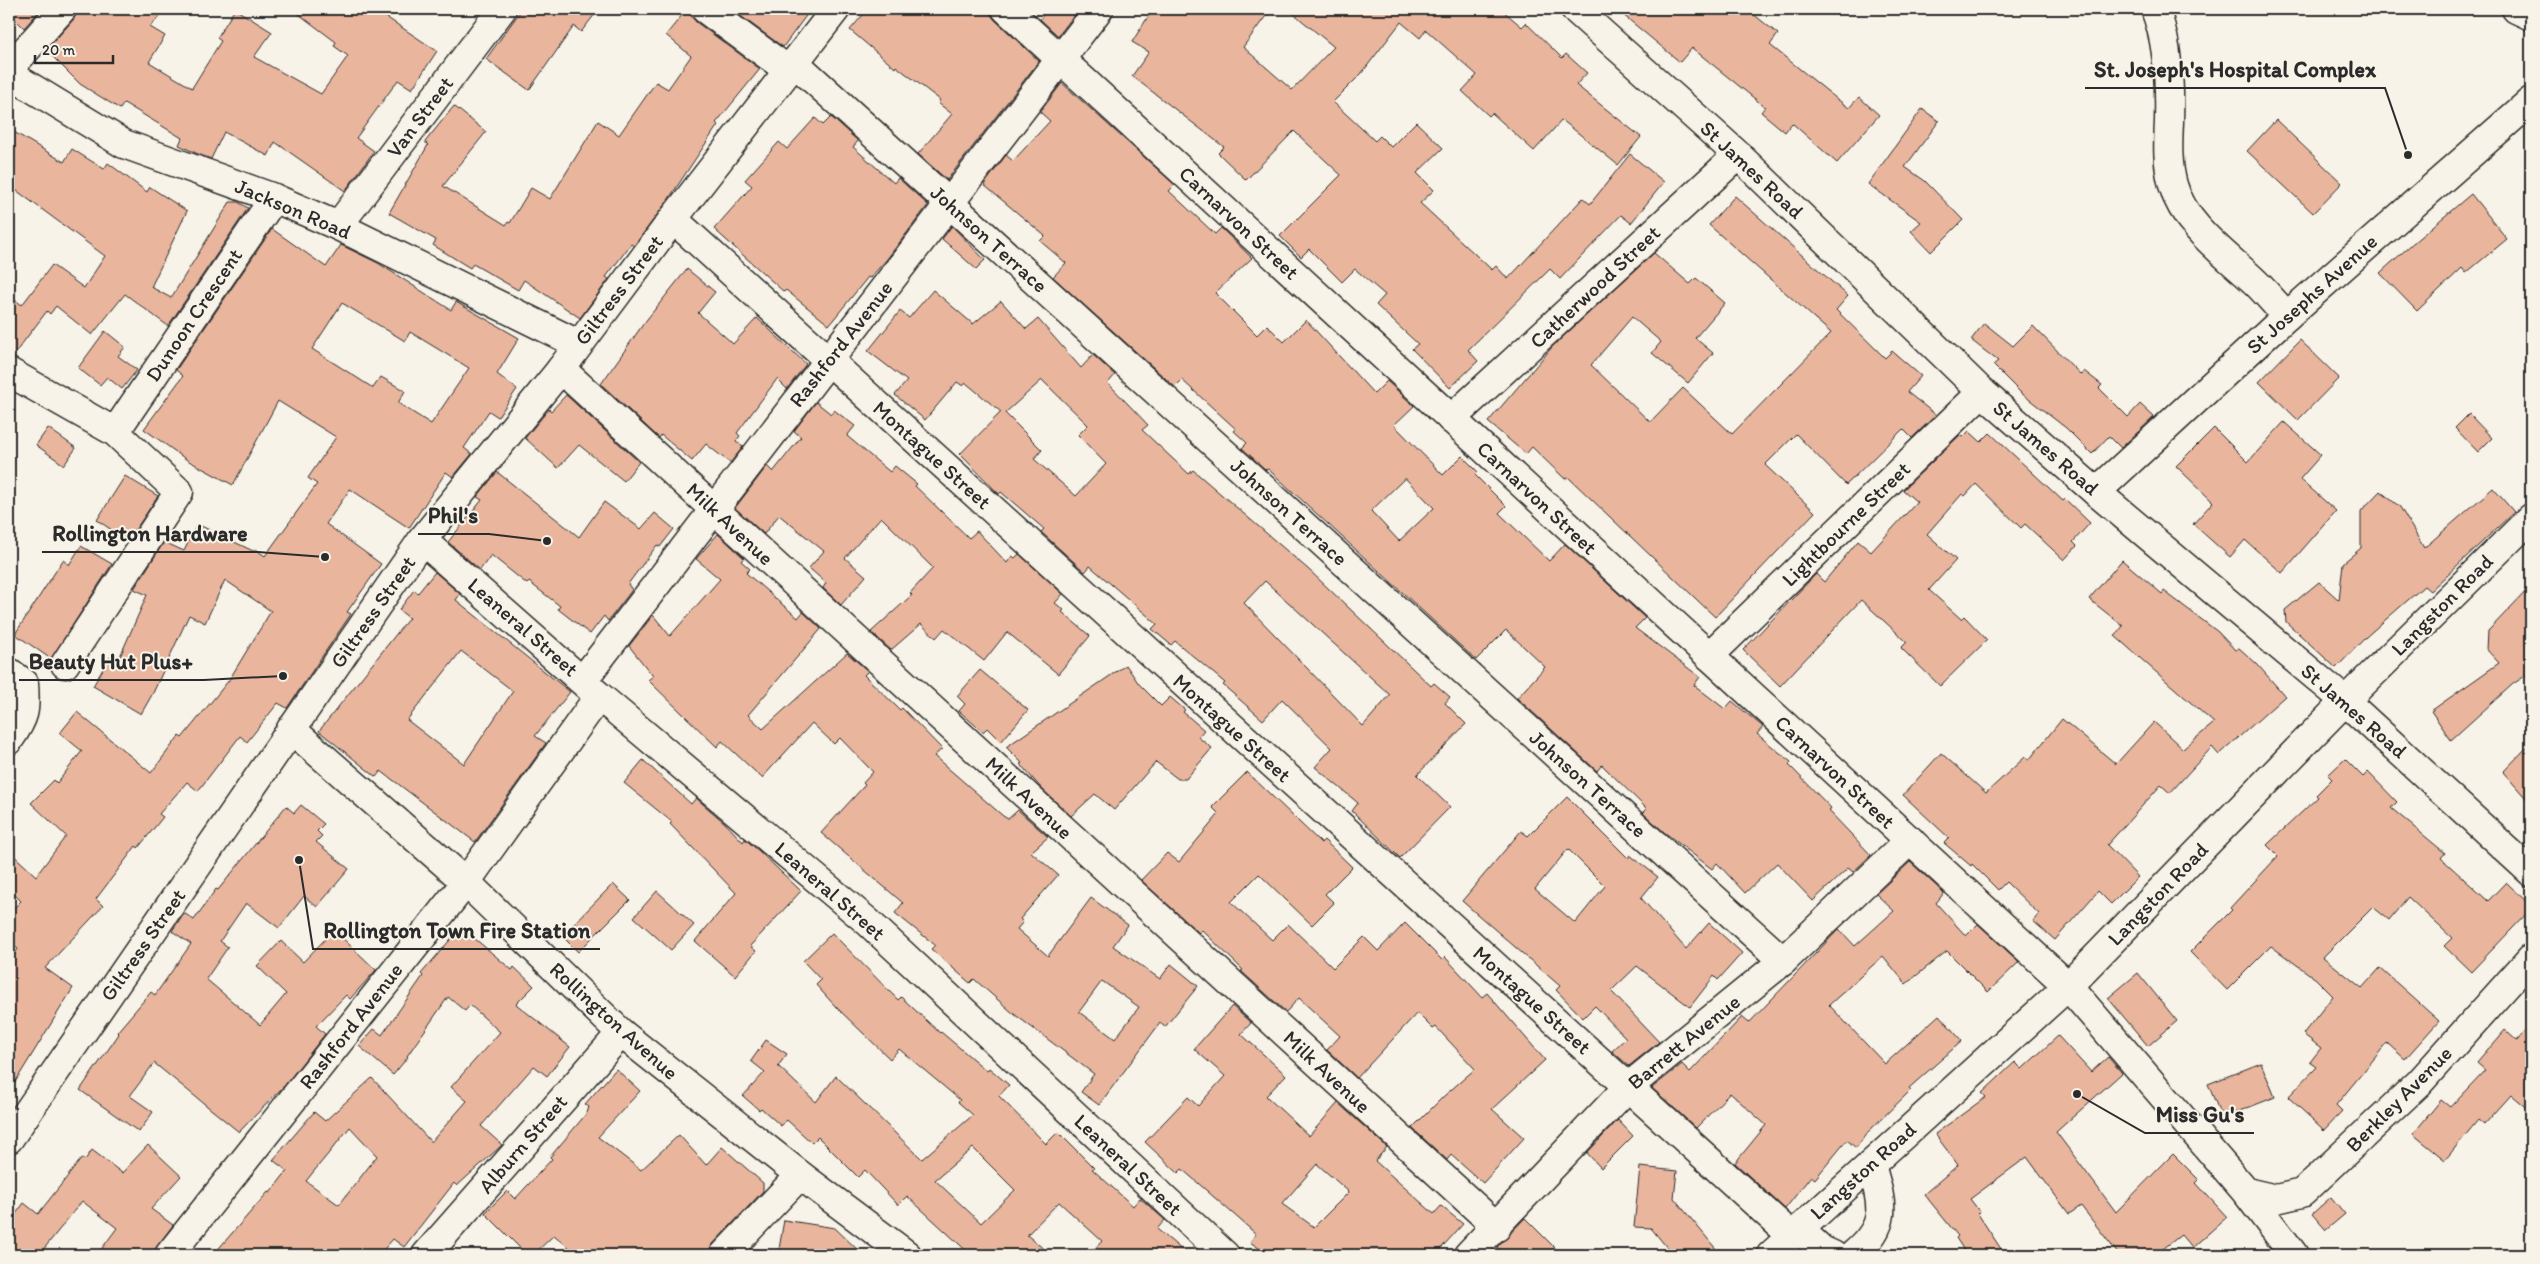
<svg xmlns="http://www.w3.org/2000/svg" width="2540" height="1264" font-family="Itim,sans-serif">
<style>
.building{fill:#eab59d;stroke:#2b2b2b;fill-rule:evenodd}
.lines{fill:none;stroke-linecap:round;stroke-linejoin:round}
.minor-casing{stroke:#2b2b2b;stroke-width:31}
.minor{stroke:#f7f3e8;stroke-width:28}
.labels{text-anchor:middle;stroke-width:4;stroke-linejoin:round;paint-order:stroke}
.street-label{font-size:21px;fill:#2b2b2b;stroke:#f7f3e8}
.leader{fill:none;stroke:#2b2b2b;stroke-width:2}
.callout-dot{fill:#2b2b2b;stroke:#f7f3e8;stroke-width:2}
.callout-label{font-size:22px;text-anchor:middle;font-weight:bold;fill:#2b2b2b;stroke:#f7f3e8;stroke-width:4;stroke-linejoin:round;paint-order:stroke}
</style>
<rect width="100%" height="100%" fill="#f7f3e8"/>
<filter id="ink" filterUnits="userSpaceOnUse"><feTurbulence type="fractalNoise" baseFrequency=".02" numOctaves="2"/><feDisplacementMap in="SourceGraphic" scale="10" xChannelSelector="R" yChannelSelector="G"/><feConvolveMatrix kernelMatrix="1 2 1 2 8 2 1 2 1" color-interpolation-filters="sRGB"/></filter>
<g filter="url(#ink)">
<g class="building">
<polygon points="9,9 41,9 24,28 9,13"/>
<polygon points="77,9 165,9 150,27 165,36 149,62 192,88 221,41 217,38 235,9 272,32 254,57 321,94 348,56 334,46 336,42 292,9 374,9 437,51 412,89 398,80 356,138 374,151 345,191 275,142 268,156 224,132 211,159 198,154 179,145 182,138 124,103 120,109 80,84 46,50 74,19"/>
<polygon points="522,9 599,9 581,32 574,26 529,90 486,59"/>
<polygon points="687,9 690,9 691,16 696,22 760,69 716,123 718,125 668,200 634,246 631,244 606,277 609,279 580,318 524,280 518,290 473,264 470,268 433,245 436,240 389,213 428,145 425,142 454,106 486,132 443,186 506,225 508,222 510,223 531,188 550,199 598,121 619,135 656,82 668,89 691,56 666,35"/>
<polygon points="731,9 811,9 783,47"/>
<polygon points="868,9 986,9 995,20 1039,61 947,180 918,154 952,114 938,103 940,100 896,66 895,68 850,30"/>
<polygon points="1049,9 1079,9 1058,36 1040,19"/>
<polygon points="1153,9 1271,9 1243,47 1292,90 1334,47 1288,9 1501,9 1522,27 1526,23 1562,58 1566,54 1587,73 1576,85 1641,137 1618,165 1562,120 1534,151 1492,113 1489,116 1462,91 1477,75 1426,30 1420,38 1401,22 1361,74 1333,102 1375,141 1380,136 1391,147 1416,122 1443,148 1417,173 1434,190 1420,203 1492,270 1496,266 1508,279 1583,198 1590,204 1630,154 1664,182 1631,223 1621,215 1560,279 1550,269 1468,350 1478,361 1450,388 1412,349 1418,344 1376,305 1385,295 1355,269 1342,282 1309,249 1301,257 1280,236 1341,175 1294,131 1246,180 1218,153 1224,147 1132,76 1149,52 1132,42"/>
<polygon points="1616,9 1747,9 1778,34 1770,45 1837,99 1849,108 1859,97 1879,115 1837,163 1792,123 1785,132 1761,112 1765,107 1692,48 1680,62"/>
<path d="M1062,83L1175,185L1169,191L1215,234L1221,228L1252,258L1215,293L1257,335L1267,325L1284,342L1306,320L1374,394L1387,381L1414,406L1394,425L1443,475L1462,456L1478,472L1475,475L1506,506L1499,513L1549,561L1565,544L1645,618L1635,628L1700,677L1694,685L1725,709L1732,701L1763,727L1757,734L1791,762L1789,765L1831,808L1829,811L1871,855L1853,872L1848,868L1813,901L1777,863L1745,893L1717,863L1712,869L1664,832L1643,813L1647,809L1602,765L1597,771L1517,698L1545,667L1506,630L1476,660L1268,469L1266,470L1242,448L1247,443L1234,431L1236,429L1182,380L1175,387L1053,277L1066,263L1040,241L1045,236L984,185L1006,155L1013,161L1050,121L1040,112ZM1405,478L1434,508L1399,541L1371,511Z"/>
<polygon points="1922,109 1939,121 1905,167 1925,181 1963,220 1931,252 1911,231 1921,222 1868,184"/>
<polygon points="831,117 858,141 853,147 894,183 898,178 928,205 887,259 870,278 868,277 829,325 786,290 784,292 714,229 752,186 745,180 779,142 787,149 815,118 823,125"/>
<polygon points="2276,120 2342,183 2313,213 2247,151"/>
<polygon points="9,129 64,162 72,149 104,169 108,163 147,192 150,187 187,211 151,287 171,298 230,202 238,202 248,208 168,326 125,294 92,335 56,306 50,314 47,311 12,357 9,356 9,296 22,305 52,265 84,288 105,256 9,185"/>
<polygon points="2471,194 2507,239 2466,273 2462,268 2417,311 2380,273 2413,243"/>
<polygon points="1735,196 1848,296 1836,310 1885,358 1892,351 1921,376 1907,392 1936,415 1912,438 1903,429 1846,485 1796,434 1765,465 1815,512 1715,617 1568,477 1565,479 1532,447 1526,454 1488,422 1553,346 1654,253 1690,284 1696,278 1725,303 1695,338 1713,353 1688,383 1652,353 1661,342 1632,317 1591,365 1650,422 1683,388 1732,434 1831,333 1709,225"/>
<polygon points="952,226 985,260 976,269 942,239"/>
<path d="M272,229L326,267L341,245L378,263L451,310L456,302L519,338L497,374L517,389L498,417L489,411L464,448L472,454L453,477L446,472L409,528L350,489L326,524L381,564L347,612L351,614L287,708L278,703L247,742L240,736L198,791L187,782L159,814L163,817L138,848L136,846L96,899L103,906L45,968L73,988L9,1092V963L18,949L9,940V913L21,901L9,889V851L36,876L66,836L31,803L54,780L57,783L82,751L60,733L77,712L151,773L179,736L182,738L229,680L271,611L225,580L205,623L189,615L153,693L141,714L93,686L110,657L118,661L147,595L134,589L164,542L184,551L197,524L253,551L255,549L265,556L317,484L308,478L336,437L278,401L233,485L187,460L144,429L183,376L176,370ZM342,303L405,341L410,332L469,368L431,424L398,403L405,391L381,377L373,388L312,349Z"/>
<polygon points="687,269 715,292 698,313 730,341 733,344 757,318 806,364 787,389 777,379 737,433 740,436 736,441 743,447 730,463 706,444 692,461 661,435 659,438 601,384 644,323"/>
<path d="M933,290L973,324L1001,301L1026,329L1038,319L1081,368L1093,355L1115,375L1108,383L1148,425L1142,430L1189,474L1193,470L1309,570L1431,686L1434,683L1450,697L1445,703L1466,724L1417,775L1450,807L1400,858L1352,811L1358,803L1315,767L1332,748L1282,699L1263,720L1223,685L1225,683L1175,641L1171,645L1152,629L1157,624L1090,566L1085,572L1041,532L1044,529L1001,492L999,494L960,454L1001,412L966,383L963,386L957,382L925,420L895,395L907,381L868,351L900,311L909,318ZM1042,380L1088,425L1078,435L1106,464L1076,496L1034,459L1042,450L1005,413ZM1265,581L1390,695L1363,726L1244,603Z"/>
<polygon points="1984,323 2013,346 2033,326 2081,375 2084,371 2102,385 2099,388 2128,417 2140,404 2154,417 2121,448 2109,436 2092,454 2066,428 2021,393 1993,365 1998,361 1971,340"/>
<polygon points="105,331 125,347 118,356 137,370 122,389 107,377 100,385 78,368"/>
<polygon points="2300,340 2339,378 2298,420 2259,382"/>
<polygon points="566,395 639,462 624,481 579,445 558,468 525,438 549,409 551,411"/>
<polygon points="816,402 831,414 834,410 855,426 847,436 890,472 895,466 917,484 915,486 969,538 977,531 1007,563 1012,556 1015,558 1019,554 1063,594 1055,603 1064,610 1062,612 1090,636 1058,674 1007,632 984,661 944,629 936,638 921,624 891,650 871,632 912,595 910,593 933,568 881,517 845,558 866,576 841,605 823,588 826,583 809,568 824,551 779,515 764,534 735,508 767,466 773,472 801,437 794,431"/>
<polygon points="2469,414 2492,438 2478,452 2455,428"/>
<polygon points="2284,422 2321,455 2300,479 2336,511 2282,573 2245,540 2230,557 2193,524 2213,502 2176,466 2214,428 2248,462"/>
<polygon points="48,428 76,448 64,465 36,445"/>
<polygon points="1969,431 1981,442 1990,433 2063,501 2065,499 2090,523 2073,542 2077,546 2064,560 2025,524 2021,528 1976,484 1965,496 1962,494 1927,534 1956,560 1929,590 1961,619 1964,616 1987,640 1940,686 1901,648 1907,642 1861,600 1780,686 1743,650 1816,574 1824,582 1858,541 1871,552 1917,502 1903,490 1960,435 1963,437"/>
<polygon points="497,472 579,537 604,502 641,529 655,513 674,529 660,547 657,545 628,584 632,590 608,621 604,616 590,634 558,609 560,606 529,582 527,584 491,555 480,570 448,542 482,500 477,497"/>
<polygon points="125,476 158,496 128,541 97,520"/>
<polygon points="2493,488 2514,512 2430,591 2424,586 2367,636 2336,668 2286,622 2285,610 2319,582 2339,600 2343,563 2361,548 2361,511 2380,491 2400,507 2424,548"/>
<path d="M718,534L744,558L741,561L750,569L746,573L798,618L803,612L821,629L748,715L763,729L847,653L868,671L864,675L900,710L902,708L942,749L934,756L1003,816L1008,819L1018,810L1048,837L1031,852L1058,875L1020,919L1023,922L1017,929L1048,956L1091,898L1128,925L1113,946L1160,979L1171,964L1198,986L1165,1027L1160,1023L1099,1105L1081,1092L1094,1074L1014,1014L974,979L970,983L931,949L935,945L895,913L903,903L821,833L865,785L863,783L873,772L840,738L834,744L812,723L762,778L722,741L717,747L648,680L653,676L629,646L653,615L670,636L720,579L696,559ZM1102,981L1139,1007L1115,1039L1079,1012Z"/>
<polygon points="81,546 112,564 51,659 15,634 63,560 69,565"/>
<polygon points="2122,560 2162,594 2164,591 2218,632 2235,650 2239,648 2257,664 2285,696 2219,755 2212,747 2170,793 2161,785 2107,845 2138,877 2111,904 2098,891 2055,940 2033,921 2039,914 2006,882 1998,890 1972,864 1971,866 1944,843 1949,838 1903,795 1941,753 1986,793 2025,757 2029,760 2062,719 2116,764 2154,722 2183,749 2214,723 2115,636 2123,626 2089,599"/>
<path d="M435,572L460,594L456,600L570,692L535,736L546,743L475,842L381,771L376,777L319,731L409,618L399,610L414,590L418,593ZM461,651L513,691L464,764L407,720Z"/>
<polygon points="2531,586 2531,672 2513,684 2451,740 2431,711 2499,663 2487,650 2488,631"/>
<polygon points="1126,665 1139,684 1161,706 1170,697 1185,710 1183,712 1204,730 1198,737 1212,748 1186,779 1178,779 1156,762 1114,810 1095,794 1071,816 1042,789 1020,764 1022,763 1006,747"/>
<polygon points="980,670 1028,710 1001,742 987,728 983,732 959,711 965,704 957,696"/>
<polygon points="2531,743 2531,804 2503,772"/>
<polygon points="2345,759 2363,777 2368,772 2397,802 2391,808 2445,853 2441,858 2488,901 2506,882 2531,906 2531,909 2471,972 2444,946 2452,938 2408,897 2389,920 2373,907 2323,957 2362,988 2380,968 2439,1021 2405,1059 2387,1043 2336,1105 2342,1111 2324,1130 2288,1097 2317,1067 2310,1062 2321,1048 2303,1034 2333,996 2316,979 2271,946 2227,990 2190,952 2232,910 2230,908 2278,856 2267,845 2318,797 2316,795 2332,779 2328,775"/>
<polygon points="643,760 691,804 696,798 725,823 743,842 745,839 759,851 801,891 750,946 756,951 735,976 695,941 736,893 670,824 672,822 624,783"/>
<polygon points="1247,772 1321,843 1324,840 1352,867 1325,894 1334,903 1312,925 1259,874 1231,902 1272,940 1288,924 1333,968 1364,937 1378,951 1405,923 1442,960 1445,957 1482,997 1487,993 1545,1060 1492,1109 1524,1138 1483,1183 1451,1155 1447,1160 1412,1128 1444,1096 1475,1069 1436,1027 1433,1029 1417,1013 1357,1078 1327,1050 1340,1036 1299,998 1286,1012 1241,971 1243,970 1202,930 1199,933 1141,880 1167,853 1179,862 1219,814 1212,807"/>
<path d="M1567,797L1628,858L1630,855L1658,877L1641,898L1686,949L1709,923L1742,953L1718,980L1714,976L1690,1007L1637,966L1611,991L1659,1042L1629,1066L1612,1051L1626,1038L1595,1006L1583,1018L1556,990L1560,986L1462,901L1521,831L1528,836ZM1568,849L1605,886L1575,923L1535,889Z"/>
<polygon points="301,805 324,824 317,831 322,836 316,842 349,869 317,907 304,896 279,928 246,903 220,941 228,947 206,979 260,1025 286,994 257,966 281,941 303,962 334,930 376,970 350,999 346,995 316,1026 325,1034 285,1085 239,1132 154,1063 130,1096 153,1112 139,1132 80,1090 119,1034 117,1032 151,992 155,995 191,944 172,931 184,913 194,920 216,889 218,890 286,806 294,813"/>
<polygon points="1910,862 1944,893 1936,903 1966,936 1978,924 2019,962 1988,992 1947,951 1906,984 1883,956 1829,1005 1885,1064 1939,1015 1962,1041 1909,1088 1911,1090 1868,1132 1856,1148 1847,1140 1815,1179 1811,1176 1785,1209 1735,1163 1766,1125 1730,1093 1696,1128 1652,1088 1682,1064 1690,1072 1742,1017 1749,1023 1839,929 1855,946 1894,911 1876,894"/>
<polygon points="613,884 630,900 578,952 562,936"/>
<polygon points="657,891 694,925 671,950 634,917"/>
<path d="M461,927L512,970L514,967L534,986L516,1004L570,1047L547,1076L534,1066L481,1126L502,1145L457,1186L454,1183L404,1247L393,1239L379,1255H213L268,1192L270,1193L287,1171L273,1160L314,1112L325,1121L372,1078L431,1142L467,1101L451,1087L500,1032L470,1005L465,1011L448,997L407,1056L408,1057L393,1075L359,1046L374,1029L382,1035L423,976L421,974ZM350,1127L377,1156L339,1205L306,1181Z"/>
<path d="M832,933L898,1000L901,997L940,1033L941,1032L987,1071L989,1068L1009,1085L999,1096L1046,1144L1058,1132L1094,1168L1092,1169L1133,1206L1140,1198L1165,1220L1157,1229L1188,1255H1089L1102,1241L1059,1202L1027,1235L1051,1255H971L907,1196L898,1205L865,1170L858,1177L818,1137L812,1143L787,1120L781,1126L761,1108L759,1110L743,1096L765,1072L751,1061L766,1040L787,1054L778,1066L816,1102L836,1076L922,1159L973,1115L958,1102L960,1100L899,1049L890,1059L836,1007L816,985L821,980L803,961ZM973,1148L1015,1190L981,1223L935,1180Z"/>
<polygon points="2138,973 2177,1021 2148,1046 2108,998"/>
<path d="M1232,1006L1251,1023L1241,1034L1286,1075L1266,1096L1309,1136L1338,1103L1387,1147L1375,1161L1434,1214L1441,1206L1463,1224L1435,1255H1269L1250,1242L1256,1234L1182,1169L1178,1173L1145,1142L1188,1097L1198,1106L1225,1076L1194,1049ZM1317,1164L1349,1192L1314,1227L1282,1204Z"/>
<polygon points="2531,1024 2531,1112 2511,1095 2484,1125 2478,1120 2445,1160 2413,1134 2441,1100 2450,1107 2485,1070 2477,1063 2505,1030 2517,1041"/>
<polygon points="2058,1036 2091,1072 2108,1057 2122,1073 2056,1132 2116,1212 2173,1154 2199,1180 2196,1183 2227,1217 2192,1248 2181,1235 2155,1255 2119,1255 2081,1206 2069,1214 2027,1157 1970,1199 1980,1212 1978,1214 2005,1255 1967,1255 1956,1238 1958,1236 1924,1194 1958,1165 1935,1134 1986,1097 1982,1093 2015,1062 2022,1069"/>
<polygon points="2261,1063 2275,1097 2222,1118 2208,1084"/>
<polygon points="616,1069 640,1091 598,1137 641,1170 679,1135 706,1165 722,1147 763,1183 763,1191 713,1244 707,1255 578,1255 554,1235 533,1255 527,1255 485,1213 507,1191 515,1199 552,1159 550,1157 587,1113 589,1107 585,1104"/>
<polygon points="1618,1120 1633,1136 1601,1168 1587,1153"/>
<polygon points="148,1145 181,1176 151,1209 173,1225 151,1255 97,1255 117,1228 82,1201 39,1255 9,1255 9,1223 24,1203 38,1214 82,1158 85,1160 92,1150 122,1173"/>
<polygon points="1640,1167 1677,1171 1674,1198 1721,1255 1673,1255 1651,1228 1634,1227"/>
<polygon points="2331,1197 2345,1214 2326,1230 2312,1214"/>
<polygon points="1525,1218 1562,1255 1505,1255 1497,1247"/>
<polygon points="784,1220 835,1228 863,1255 778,1255"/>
</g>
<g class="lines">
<defs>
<g id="minor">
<polyline points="705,9 788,70"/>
<polyline points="1006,9 2068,986 2246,1192 2294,1255"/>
<polyline points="1575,9 1738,155 1982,392 2096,492 2345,701 2531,872"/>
<path d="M2155,9C2168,42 2170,85 2169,121C2168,143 2167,164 2173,185C2184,225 2224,253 2253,280C2265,291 2275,304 2287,316"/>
<polyline points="2516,9 2531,16"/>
<polyline points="794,62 1783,961"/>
<polyline points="9,69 62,9"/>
<polyline points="9,74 124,144 274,198 338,226 578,344"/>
<polyline points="673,219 1792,1236"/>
<polyline points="338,226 502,9"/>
<polyline points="561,369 1497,1227"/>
<polyline points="9,372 115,432 179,492 65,664"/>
<polyline points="1451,419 1738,155"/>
<polyline points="115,432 274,198"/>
<polyline points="2096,492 2287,316 2531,101"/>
<polyline points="422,540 599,696 868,922 1225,1255"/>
<polyline points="1709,656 1982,392"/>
<path d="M9,672L24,683C26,711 25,717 9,740"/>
<polyline points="583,680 1099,9"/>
<polyline points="291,729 466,882 621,1033 800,1175 907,1255"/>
<polyline points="9,1139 422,540 561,369 673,219 836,9"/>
<polyline points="2246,1192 2276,1199 2302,1193 2419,1083 2531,958"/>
<polyline points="1799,1229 1822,1250 1833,1255"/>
<polyline points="169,1255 466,882 599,696"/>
<polyline points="426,1255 621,1033"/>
<polyline points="724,1255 800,1175"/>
<polyline points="1468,1255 1628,1087 1783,961 1910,840"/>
<polyline points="1771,1255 2068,986 2345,701 2531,518"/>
<path d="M1853,1255C1889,1225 1883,1206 1871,1165"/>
</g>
</defs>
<use href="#minor" class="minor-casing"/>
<use href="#minor" class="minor"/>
</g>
</g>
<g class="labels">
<g class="street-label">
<text transform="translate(420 117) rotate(-53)" y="7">Van Street</text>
<text transform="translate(1752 170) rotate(43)" y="7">St James Road</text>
<text transform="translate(293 209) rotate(23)" y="7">Jackson Road</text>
<text transform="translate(1239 223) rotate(43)" y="7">Carnarvon Street</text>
<text transform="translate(989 239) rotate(42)" y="7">Johnson Terrace</text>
<text transform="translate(1595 287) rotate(-43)" y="7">Catherwood Street</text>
<text transform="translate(619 290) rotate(-53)" y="7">Giltress Street</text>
<text transform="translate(2312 294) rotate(-42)" y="7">St Josephs Avenue</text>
<text transform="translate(194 315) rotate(-56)" y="7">Dunoon Crescent</text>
<text transform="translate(841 344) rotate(-52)" y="7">Rashford Avenue</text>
<text transform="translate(2046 448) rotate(41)" y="7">St James Road</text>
<text transform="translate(932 455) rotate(42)" y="7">Montague Street</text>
<text transform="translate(1537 498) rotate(43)" y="7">Carnarvon Street</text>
<text transform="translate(1289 512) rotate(42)" y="7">Johnson Terrace</text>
<text transform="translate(730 524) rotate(43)" y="7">Milk Avenue</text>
<text transform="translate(1846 524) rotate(-44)" y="7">Lightbourne Street</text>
<text transform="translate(2442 605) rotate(-45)" y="7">Langston Road</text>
<text transform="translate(373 612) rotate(-55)" y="7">Giltress Street</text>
<text transform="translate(523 627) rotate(41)" y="7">Leaneral Street</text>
<text transform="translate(2354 711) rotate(41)" y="7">St James Road</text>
<text transform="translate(1232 728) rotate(42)" y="7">Montague Street</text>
<text transform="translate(1835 772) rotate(43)" y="7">Carnarvon Street</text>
<text transform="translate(1588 784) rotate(42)" y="7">Johnson Terrace</text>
<text transform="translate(1029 798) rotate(43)" y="7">Milk Avenue</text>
<text transform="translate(830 891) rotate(41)" y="7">Leaneral Street</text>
<text transform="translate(2158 894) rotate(-46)" y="7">Langston Road</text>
<text transform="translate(143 945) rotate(-55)" y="7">Giltress Street</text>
<text transform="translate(1532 1000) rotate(42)" y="7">Montague Street</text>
<text transform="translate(614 1021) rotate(42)" y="7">Rollington Avenue</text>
<text transform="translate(351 1026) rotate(-52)" y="7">Rashford Avenue</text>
<text transform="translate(1684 1042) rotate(-39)" y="7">Barrett Avenue</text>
<text transform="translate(1327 1072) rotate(43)" y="7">Milk Avenue</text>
<text transform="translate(2399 1099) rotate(-45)" y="7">Berkley Avenue</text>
<text transform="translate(523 1144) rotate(-49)" y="7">Alburn Street</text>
<text transform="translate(1128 1165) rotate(43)" y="7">Leaneral Street</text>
<text transform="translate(1863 1171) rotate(-42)" y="7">Langston Road</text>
</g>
</g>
<path class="leader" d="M2408 155L2385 88H2085M547 541L489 534H418M325 557L258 552H42M283 676L204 680H19M299 860L313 949H600M2077 1094L2145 1133H2254"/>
<g class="callout-dot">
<circle cx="2408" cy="155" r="5"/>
<circle cx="547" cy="541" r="5"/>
<circle cx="325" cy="557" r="5"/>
<circle cx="283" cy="676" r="5"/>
<circle cx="299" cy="860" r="5"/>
<circle cx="2077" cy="1094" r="5"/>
</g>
<g class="callout-label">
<text x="2235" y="77">St. Joseph's Hospital Complex</text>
<text x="453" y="523">Phil's</text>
<text x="150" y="541">Rollington Hardware</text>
<text x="111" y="669">Beauty Hut Plus+</text>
<text x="457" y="938">Rollington Town Fire Station</text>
<text x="2200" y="1122">Miss Gu's</text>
</g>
<rect width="2540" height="1264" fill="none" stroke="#f7f3e8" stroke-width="30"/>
<rect x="15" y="15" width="2510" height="1234" fill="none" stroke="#2b2b2b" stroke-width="2" filter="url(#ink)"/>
<path d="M35 55v8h78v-8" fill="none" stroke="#2b2b2b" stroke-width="2.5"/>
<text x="42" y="55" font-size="15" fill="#2b2b2b" stroke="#f7f3e8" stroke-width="4" paint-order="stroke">20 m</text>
</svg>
